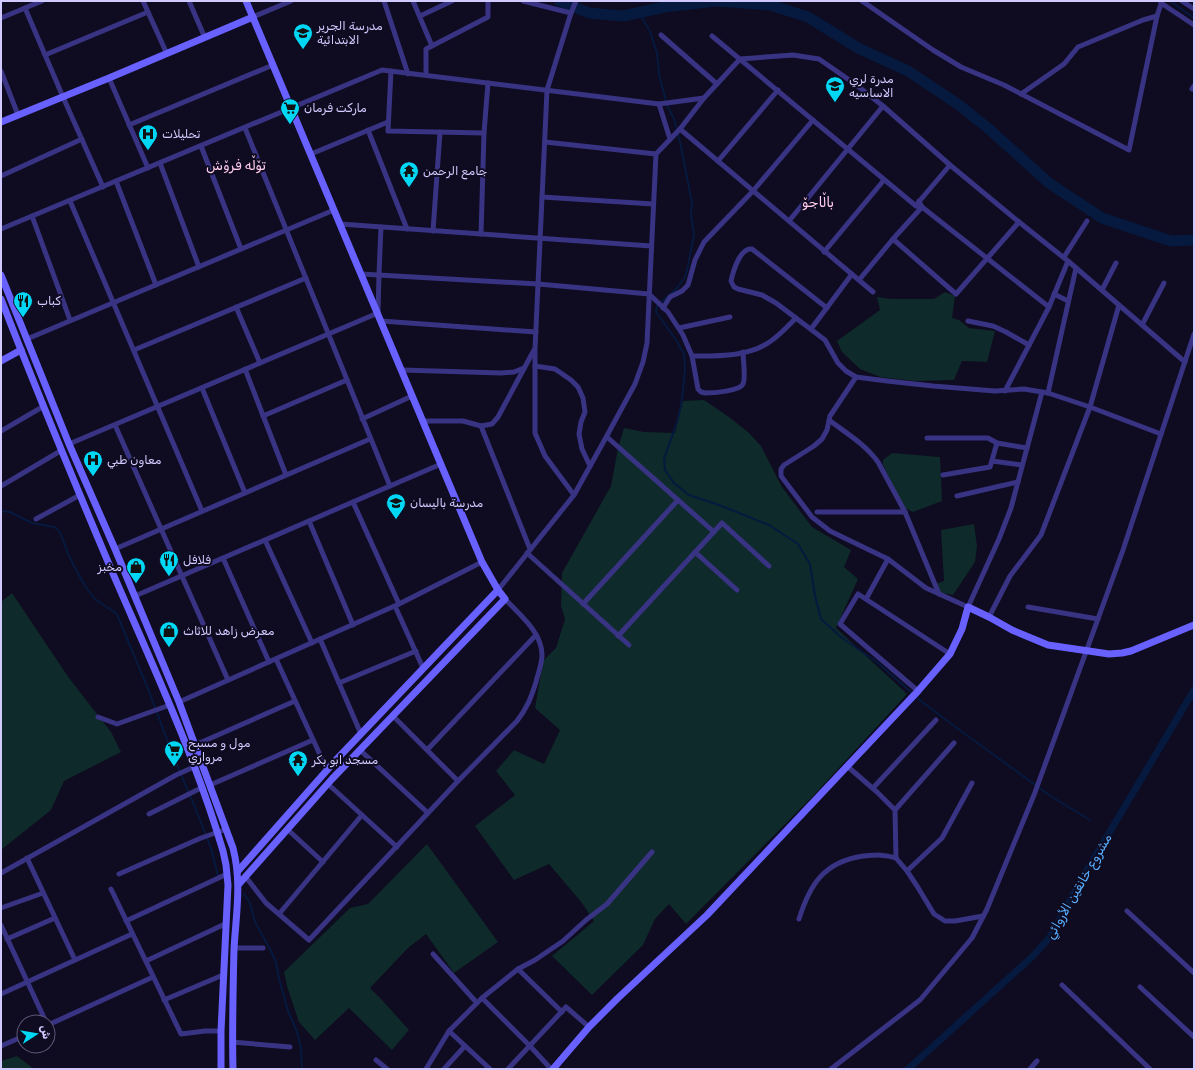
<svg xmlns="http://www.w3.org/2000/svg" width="1195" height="1070" font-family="Rubik,'Noto Sans Arabic',sans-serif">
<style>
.green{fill:#0e2a2a}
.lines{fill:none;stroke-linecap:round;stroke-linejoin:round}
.stream{stroke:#06193e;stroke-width:2}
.canal{stroke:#06193e;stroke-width:7}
.river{stroke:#06193e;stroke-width:11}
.street{stroke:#383382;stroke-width:5}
.secondary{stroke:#6861ff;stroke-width:7}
.labels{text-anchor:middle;stroke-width:4;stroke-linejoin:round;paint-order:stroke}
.poi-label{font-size:12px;fill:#d1caff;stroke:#0f0b20;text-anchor:start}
.water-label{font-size:13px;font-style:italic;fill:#58aeff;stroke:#0f0b20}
.quarter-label{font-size:14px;fill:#ffcceb;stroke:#0f0b20}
</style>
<rect width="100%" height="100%" fill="#0f0b20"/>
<g class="green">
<polygon points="945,292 955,296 952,318 959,320 969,328 995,331 987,362 962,361 954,380 914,381 880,377 860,369 842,352 837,341 880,310 877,297 891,299 934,299"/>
<polygon points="704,400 729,417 749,433 761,446 782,487 812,527 851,550 844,567 858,579 836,628 907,694 814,795 686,924 669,904 655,919 643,945 592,995 552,956 594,921 582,903 549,864 514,880 475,826 515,795 496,771 514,750 544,764 560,730 535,708 543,661 556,648 565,619 561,606 562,573 611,486 618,448 624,428 644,432 675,433 683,401"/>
<polygon points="892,453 940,457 942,501 913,512 904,508 883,465 883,460"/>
<polygon points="974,524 977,546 975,562 953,595 938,592 936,584 944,581 941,530"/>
<polygon points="12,593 69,678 111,732 121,752 64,781 51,810 1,850 1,602"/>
<polygon points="427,844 498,942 454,973 426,934 408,948 370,988 383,1001 409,1030 392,1050 349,1008 315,1040 299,1022 287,986 284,972 350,908 368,904"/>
<polygon points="17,1056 34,1069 1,1069 1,1061"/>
</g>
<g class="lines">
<g class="stream">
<polyline points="1170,1 1194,18"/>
<polyline points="635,14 642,18 650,31 657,53 659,74 667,105 674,119 680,142 692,203 691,215 694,235 687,270 685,277 677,288 657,306 656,312 676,340 684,354 685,369 682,399 678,419 664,459 665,470 674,483 689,495 719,505 769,525 798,544 810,564 815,596 821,619 842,638 877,662 921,701 965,734 1052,797 1090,820"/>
<polyline points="1,511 10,512 32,523 54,527 57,529 61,534 68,554 74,566 85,586 95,599 117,614 150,694 174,758 194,805 211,848 218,876"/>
<polyline points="244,894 250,903 255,922 271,951 276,962 279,979 288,1011 296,1029 301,1047 302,1069"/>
</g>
<polyline class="canal" points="908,1069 1032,957 1050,937 1080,882 1194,690"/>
<polyline class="river" points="559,1 589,13 623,16 665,7 716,1 770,5 808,17 858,48 908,71 959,105 989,129 1049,183 1102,218 1171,241 1194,240"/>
<g class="street">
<polyline points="143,1 167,54"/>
<polyline points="189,1 205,38"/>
<polyline points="384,1 408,74"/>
<polyline points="413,1 432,46"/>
<polyline points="523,1 571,13"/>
<polyline points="862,1 933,50 961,67 1004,85 1129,150 1157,16 1162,1"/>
<polyline points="1182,1 1194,9"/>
<polyline points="1161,3 1194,25"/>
<polyline points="25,8 63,97 103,187"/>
<polyline points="420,16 452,1"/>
<polyline points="253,17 291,1"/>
<polyline points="1,18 42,1"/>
<polyline points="661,35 717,84"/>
<polyline points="712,36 916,206 922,207 1049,307"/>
<polyline points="45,55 148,12"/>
<polyline points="1,71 18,115"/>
<polyline points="391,71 388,131 484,133"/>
<polyline points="426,75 426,49 488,17 488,1"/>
<polyline points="109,78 148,168"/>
<polyline points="1192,89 1194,86"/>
<polyline points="1021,94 1064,64 1078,47 1143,20 1157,16"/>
<polyline points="659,104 670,139"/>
<polyline points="129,125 273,65"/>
<polyline points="245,128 390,486"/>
<polyline points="680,129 873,292"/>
<polyline points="368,130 407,229"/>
<polyline points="545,142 656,154"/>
<polyline points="201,146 241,249"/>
<polyline points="311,154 388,122"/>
<polyline points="718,161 778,90"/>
<polyline points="160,163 199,267"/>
<polyline points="1,176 82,139"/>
<polyline points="116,181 156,285"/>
<polyline points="542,197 653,204"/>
<polyline points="70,201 202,511"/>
<polyline points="917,204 950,165"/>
<polyline points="32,216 70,320"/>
<polyline points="789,221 883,106"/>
<polyline points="340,224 651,246"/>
<polyline points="1,229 382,70 659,104 704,98"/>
<polyline points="433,231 440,132"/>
<polyline points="481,234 484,133 488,83"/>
<polyline points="893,239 956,294 1019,222"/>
<polyline points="824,252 884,180"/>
<polyline points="1064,257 1087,221"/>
<path d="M361,274L538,284L649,294L668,312L683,335L692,356L698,389L701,392L705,393C713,393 740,391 743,384C746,378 743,359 743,352"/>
<polyline points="859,280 893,239 922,207 919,201"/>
<polyline points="1102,290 1116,263"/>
<polyline points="1054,294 1068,301"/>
<polyline points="236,307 260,363"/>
<polyline points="663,308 670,297 682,291 688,285 695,260 704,242 753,191 813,120"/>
<path d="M827,308L752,249C740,247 733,272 731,281L734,287L738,289L762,295L776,303L825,340L838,363L846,371L856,377L887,381L933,386L995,391L1024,389L1048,393L1090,407L1161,434"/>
<polyline points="381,321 536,332"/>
<polyline points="968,321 993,326 1006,332 1029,345"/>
<polyline points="1142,325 1164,283"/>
<polyline points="679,328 730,317"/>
<polyline points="811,329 852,274"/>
<polyline points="27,339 334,210"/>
<polyline points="134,350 306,278"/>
<path d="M692,356C718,356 749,357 771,341C780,335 788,326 796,318"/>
<polyline points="535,366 555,369 571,380 578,387 583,398 585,412 581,422 579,434 582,449 590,466"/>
<polyline points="245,369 286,475"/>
<polyline points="402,370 501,373 514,372 524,368"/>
<polyline points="856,377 830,416 827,430 822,439 814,446 784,465 781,469 781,476 812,517 830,531 888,559 926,588 968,607 999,539 1011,508 1042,392"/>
<polyline points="202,388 245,493"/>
<polyline points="1005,391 1049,307 1068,261"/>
<polyline points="1048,393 1076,268"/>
<polyline points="263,416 347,380"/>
<polyline points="362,419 412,396"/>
<path d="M829,420C846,433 865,444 878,462L905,512L939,594"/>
<polyline points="423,421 463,421 481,426 492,424 498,417 534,350"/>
<polyline points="115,425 228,680"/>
<polyline points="481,426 530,549"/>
<polyline points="1,431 44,406"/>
<polyline points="607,437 714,532"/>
<polyline points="927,438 988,438 997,443 1027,448"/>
<polyline points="69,444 378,313 379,274 381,227"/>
<polyline points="992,461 1022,465"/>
<polyline points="943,475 990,467 997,443"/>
<polyline points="1,486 62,450"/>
<polyline points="574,495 545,456 535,433 535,349 547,90 571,13 576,1"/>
<polyline points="957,496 1018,482"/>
<polyline points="353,502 399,604"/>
<polyline points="817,512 905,512"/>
<polyline points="36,519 80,495"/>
<polyline points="309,521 353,625"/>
<polyline points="265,540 312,643"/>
<polyline points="115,549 370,439"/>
<polyline points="695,552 737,590"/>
<polyline points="527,553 629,645"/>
<polyline points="223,558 269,662"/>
<polyline points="498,590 574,495 604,441 635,384 643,362 647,343 656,154 680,129 704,98 740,59 793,55 819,59 855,84 883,106 950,165 1019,222 1068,261 1185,362"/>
<polyline points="135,596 441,464"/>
<polyline points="866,599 888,559"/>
<polyline points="583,604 678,500"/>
<polyline points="395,606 423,668"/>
<polyline points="1028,607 1098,619"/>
<polyline points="989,617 1010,576 1041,535 1090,407 1119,305"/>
<polyline points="618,636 722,523 769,566"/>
<polyline points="320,639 361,734"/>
<polyline points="276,659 327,770"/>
<polyline points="339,683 416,651"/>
<polyline points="918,691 840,624 858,594 950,654"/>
<polyline points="179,702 399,604 482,562"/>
<polyline points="393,716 458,781"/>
<polyline points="98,717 117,724 170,705"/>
<polyline points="195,745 295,701"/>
<polyline points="360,750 428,813"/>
<polyline points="427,750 536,635"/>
<polyline points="847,766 877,792 895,810 896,858 907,871 917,886 934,914 945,921 955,921 983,916"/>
<polyline points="328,784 397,847"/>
<polyline points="210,785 313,740"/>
<polyline points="873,788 936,720"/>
<polyline points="895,810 954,743"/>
<polyline points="149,814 201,788"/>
<polyline points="287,829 323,862"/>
<polyline points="27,858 75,960"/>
<polyline points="907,871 942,838 972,783"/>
<polyline points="1,873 176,775 194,767"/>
<polyline points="119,874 201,838 227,829"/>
<path d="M245,876L266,903L309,940L458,781L517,721C527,708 531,698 536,682C538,673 542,664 542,655C542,632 519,614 505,599"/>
<polyline points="111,889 181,1034 205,1031 221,1031"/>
<polyline points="1,908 43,893"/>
<polyline points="1127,911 1194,973"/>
<polyline points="279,914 362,815"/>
<path d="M799,919C810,884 824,862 863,856C875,855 885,854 896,858"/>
<polyline points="126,921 227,874"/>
<polyline points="1,925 46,1022"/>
<polyline points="7,939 55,918"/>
<polyline points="234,948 263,948"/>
<polyline points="433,954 477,1003"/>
<polyline points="146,961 225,924"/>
<polyline points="518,969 562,1012"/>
<polyline points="1062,985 1150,1069"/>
<polyline points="1140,987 1194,1037"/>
<polyline points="1,994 132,934"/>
<polyline points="482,998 530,1046 551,1069"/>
<polyline points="164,1000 223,975"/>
<polyline points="48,1025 153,977"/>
<polyline points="449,1031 490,1069"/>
<polyline points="232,1042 290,1047"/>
<polyline points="1,1046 24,1036"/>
<polyline points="376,1060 387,1069"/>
<polyline points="426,1069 449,1031 482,998 518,969 535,960 563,941 586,920 607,904 652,852"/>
<polyline points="444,1069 465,1046"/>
<polyline points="508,1069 566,1007 589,1027"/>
<polyline points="831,1069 920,1000 972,938 987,909 1034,795 1123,550 1194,334"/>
<polyline points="1030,1069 1037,1061"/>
</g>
<g class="secondary">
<polyline points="1,122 109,78 253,17"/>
<path d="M1,275L69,444L115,549L179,702L233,848C242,883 236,914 234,949C233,989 232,1029 233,1069"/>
<path d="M1,299C37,392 75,484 114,576C153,666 195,756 223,851L226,865L228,885L221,1031V1069"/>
<polyline points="1,361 21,350"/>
<polyline points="238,871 336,760 498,590"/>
<polyline points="239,884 332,779 505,599 498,590 482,562 246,1"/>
<polyline points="553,1069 589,1027 618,998 707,915 918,691 950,654 962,629 968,607 989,617 1012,630 1048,645 1109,654 1122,653 1131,651 1194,625"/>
</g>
</g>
<defs>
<symbol id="school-pin" viewBox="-11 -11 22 30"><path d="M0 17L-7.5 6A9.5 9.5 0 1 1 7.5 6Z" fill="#00d7f5" stroke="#0f0b20"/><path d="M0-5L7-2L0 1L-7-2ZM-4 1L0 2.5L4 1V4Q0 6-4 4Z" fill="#111"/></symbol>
<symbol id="supermarket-pin" viewBox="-11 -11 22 30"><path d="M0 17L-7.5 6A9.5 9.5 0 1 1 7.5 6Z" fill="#00d7f5" stroke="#0f0b20"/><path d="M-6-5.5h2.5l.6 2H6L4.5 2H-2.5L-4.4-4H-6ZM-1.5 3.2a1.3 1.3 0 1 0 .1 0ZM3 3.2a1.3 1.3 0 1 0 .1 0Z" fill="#111"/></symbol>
<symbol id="hospital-pin" viewBox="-11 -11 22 30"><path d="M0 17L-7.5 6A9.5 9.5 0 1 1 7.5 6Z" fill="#00d7f5" stroke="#0f0b20"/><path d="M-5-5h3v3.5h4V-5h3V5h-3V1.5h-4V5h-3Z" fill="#111"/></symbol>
<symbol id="temple-pin" viewBox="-11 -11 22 30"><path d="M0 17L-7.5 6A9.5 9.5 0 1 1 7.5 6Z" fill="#00d7f5" stroke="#0f0b20"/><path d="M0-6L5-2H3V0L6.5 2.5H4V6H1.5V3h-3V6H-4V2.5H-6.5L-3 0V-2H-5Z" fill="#111"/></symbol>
<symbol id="restaurant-pin" viewBox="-11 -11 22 30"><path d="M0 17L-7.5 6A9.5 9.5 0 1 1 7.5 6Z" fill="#00d7f5" stroke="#0f0b20"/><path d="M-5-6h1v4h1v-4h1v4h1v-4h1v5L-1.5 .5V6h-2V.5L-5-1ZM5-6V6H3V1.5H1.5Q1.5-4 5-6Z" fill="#111"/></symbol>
<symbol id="shop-pin" viewBox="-11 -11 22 30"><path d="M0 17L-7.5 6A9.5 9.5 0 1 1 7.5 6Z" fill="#00d7f5" stroke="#0f0b20"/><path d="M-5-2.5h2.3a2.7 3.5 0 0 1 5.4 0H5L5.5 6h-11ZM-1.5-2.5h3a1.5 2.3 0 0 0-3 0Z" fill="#111"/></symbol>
</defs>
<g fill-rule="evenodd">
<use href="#school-pin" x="292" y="22" width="22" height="30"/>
<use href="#school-pin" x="824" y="75" width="22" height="30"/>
<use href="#supermarket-pin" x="279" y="97" width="22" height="30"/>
<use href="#hospital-pin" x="137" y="123" width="22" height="30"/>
<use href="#temple-pin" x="398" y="160" width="22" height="30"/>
<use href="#restaurant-pin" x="12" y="290" width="22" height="30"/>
<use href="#hospital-pin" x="82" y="449" width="22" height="30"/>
<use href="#school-pin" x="385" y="492" width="22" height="30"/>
<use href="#restaurant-pin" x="158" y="549" width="22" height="30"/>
<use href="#shop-pin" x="125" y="556" width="22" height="30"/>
<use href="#shop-pin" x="158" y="620" width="22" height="30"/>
<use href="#supermarket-pin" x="163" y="739" width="22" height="30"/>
<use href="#temple-pin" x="287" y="749" width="22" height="30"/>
</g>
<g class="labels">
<g class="poi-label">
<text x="317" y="30">مدرسة الجرير<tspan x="317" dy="14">الابتدائية</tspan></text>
<text x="849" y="83">مدرة لري<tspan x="849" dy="14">الاساسیه</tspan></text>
<text x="304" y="112">مارکت فرمان</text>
<text x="162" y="138">تحلیلات</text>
<text x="423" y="175">جامع الرحمن</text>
<text x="37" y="305">كباب</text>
<text x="107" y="464">معاون طبي</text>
<text x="410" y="507">مدرسة بالیسان</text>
<text x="183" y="564">فلافل</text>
<text x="122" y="571" text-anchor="end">مخبز</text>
<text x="183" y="635">معرض زاهد للاثاث</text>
<text x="188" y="747">مول و مسبح<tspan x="188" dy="14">مرواري</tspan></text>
<text x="312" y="764">مسجد ابو بكر</text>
</g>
<g class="water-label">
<text transform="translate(1078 886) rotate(-60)" y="5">مشروع خانقين الأروائي</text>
</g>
<g class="quarter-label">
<text x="236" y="170">تۆڵە فرۆش</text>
<text x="818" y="207">باڵاجۆ</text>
</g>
</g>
<rect width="1195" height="1070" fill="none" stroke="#d1caff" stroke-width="4"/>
<g transform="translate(36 1034) rotate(78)"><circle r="19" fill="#0f0b20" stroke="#5d5779"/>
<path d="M0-3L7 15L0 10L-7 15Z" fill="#00d7f5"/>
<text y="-6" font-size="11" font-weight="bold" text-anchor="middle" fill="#d1caff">ش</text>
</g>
</svg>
